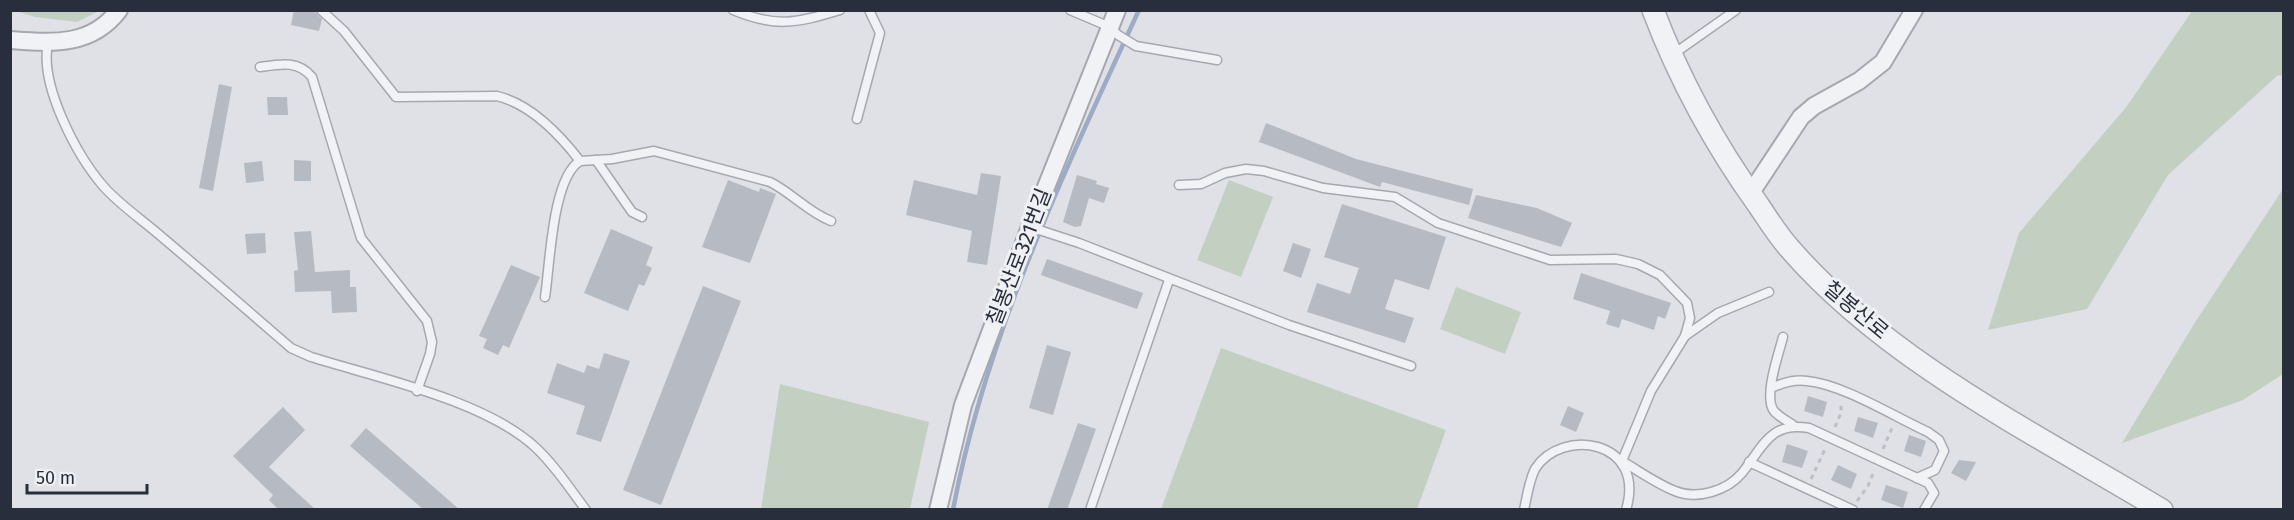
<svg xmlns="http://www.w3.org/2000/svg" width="2294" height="520" font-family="'Fira Sans','Noto Sans KR',sans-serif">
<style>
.green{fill:#c3d0c1}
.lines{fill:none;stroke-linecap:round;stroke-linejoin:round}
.stream{stroke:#9dacc4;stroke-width:4.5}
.building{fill:#b6bac3}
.service-casing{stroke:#a5a8b0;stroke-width:11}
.minor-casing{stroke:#a5a8b0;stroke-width:20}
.tertiary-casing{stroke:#a5a8b0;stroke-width:24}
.path{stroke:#bdbfc5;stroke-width:3;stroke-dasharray:4.5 4.5;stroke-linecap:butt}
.service{stroke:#f1f2f5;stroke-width:8}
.minor{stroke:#f1f2f5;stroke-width:16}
.tertiary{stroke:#f1f2f5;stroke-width:21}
.labels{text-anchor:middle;stroke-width:6;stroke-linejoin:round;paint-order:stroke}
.street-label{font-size:21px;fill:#292e3c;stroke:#eef0f4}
</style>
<rect width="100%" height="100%" fill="#dfe1e7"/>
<g class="green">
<polygon points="16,11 99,10 99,11 77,22 35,17"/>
<polygon points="2192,11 2283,11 2283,76 2278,75 2168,175 2087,309 1988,330 2019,233 2127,106"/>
<polygon points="1229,180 1273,197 1241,277 1197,260"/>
<polygon points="2283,189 2283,374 2243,400 2122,443 2194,324"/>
<polygon points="1456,287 1521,312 1505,354 1440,329"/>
<polygon points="1221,348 1446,430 1417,509 1161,509"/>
<polygon points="780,384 929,422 910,509 761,509"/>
</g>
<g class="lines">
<path class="stream" d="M953,510C986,335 1065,170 1139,10"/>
</g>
<g class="building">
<polygon points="294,10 315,12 322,19 319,31 291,25"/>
<polygon points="219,84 232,87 213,191 199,188"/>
<polygon points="267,97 287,97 288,115 268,115"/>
<polygon points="1266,123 1356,159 1473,189 1469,205 1382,182 1380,187 1259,142"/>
<polygon points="294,160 311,161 311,181 294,181"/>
<polygon points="262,161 264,181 246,183 244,163"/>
<polygon points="981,173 1001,176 987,265 967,262 972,231 906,215 914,180 977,195"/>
<polygon points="1077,175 1097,181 1096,184 1109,188 1104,203 1089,198 1081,226 1075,227 1063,222"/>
<polygon points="728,180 759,192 760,188 776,194 750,263 702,247"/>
<polygon points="1476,195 1537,208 1572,223 1561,247 1468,218"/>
<polygon points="1342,204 1446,237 1429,290 1395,279 1385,309 1414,318 1405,343 1307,312 1317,283 1350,294 1359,268 1324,257"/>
<polygon points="611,229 653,247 646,265 652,268 644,286 639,284 628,311 584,293"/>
<polygon points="311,231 315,272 350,270 350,287 356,287 357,312 332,313 331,291 295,292 294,271 298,270 294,232"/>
<polygon points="265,233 266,253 247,254 245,234"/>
<polygon points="1293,243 1311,249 1301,278 1283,271"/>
<polygon points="1047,259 1143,293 1137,309 1041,275"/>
<polygon points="511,265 540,277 509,348 503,345 498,355 483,348 487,339 479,336"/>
<polygon points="1581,273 1671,303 1665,319 1658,316 1654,330 1622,319 1619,328 1606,324 1610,311 1573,299"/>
<polygon points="703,286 741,301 661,505 623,490"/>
<polygon points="1047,345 1071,352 1053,415 1029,408"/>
<polygon points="604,353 630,361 601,442 576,434 585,406 547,393 557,363 584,373 587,365 599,369"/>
<polygon points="1808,396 1827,402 1823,417 1804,411"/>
<polygon points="1568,406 1584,413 1576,432 1560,425"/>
<polygon points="283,407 305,430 269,467 316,510 279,510 269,500 273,495 233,456"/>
<polygon points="1858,417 1878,423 1873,438 1854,431"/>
<polygon points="1078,423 1096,429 1067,510 1047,510"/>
<polygon points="366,428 460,510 424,510 350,446"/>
<polygon points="1909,435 1926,441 1921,457 1904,451"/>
<polygon points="1787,444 1808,451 1802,468 1782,462"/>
<polygon points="1959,460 1976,462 1966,481 1951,473"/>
<polygon points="1838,465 1857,474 1851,489 1831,480"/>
<polygon points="1886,485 1908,492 1903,508 1881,500"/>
</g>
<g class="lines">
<defs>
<g id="service">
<path d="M321,10L344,31L396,97L497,96C530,104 560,135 580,161"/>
<path d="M733,10C776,28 797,23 840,10"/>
<polyline points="1070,10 1110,27 1118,35 1136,46 1217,60"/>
<path d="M48,43C39,85 77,156 104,187C121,206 144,221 163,238C206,274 248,311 291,348L311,357C378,378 483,400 534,446C554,464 570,489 586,510"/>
<polyline points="1672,55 1736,10"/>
<path d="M260,67C280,64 298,60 312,77L361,238L427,321L432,342L430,354L417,391"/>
<polyline points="857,119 880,33 869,10"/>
<polyline points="596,160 632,212 642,217"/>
<path d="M1179,185L1201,184L1225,173L1246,169L1264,171L1323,188L1395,197L1438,223L1550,260L1616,259L1638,264L1660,275L1687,303L1690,318L1685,336L1651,391L1622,461C1639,471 1657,484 1675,491C1697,500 1727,491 1742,473C1763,447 1770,421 1809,428L1928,483L1934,493L1924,510"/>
<polyline points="1030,227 1079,243 1289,325 1411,366"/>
<path d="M545,297C550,265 552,178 580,161L612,159L654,151L770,182C792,193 808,212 831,221"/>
<polyline points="1685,336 1718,313 1769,292"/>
<path d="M1783,337C1779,353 1763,397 1774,411C1778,416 1787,421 1793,425"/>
<path d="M1771,388C1782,383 1795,379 1807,381C1842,384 1895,417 1928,432L1939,440L1944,451L1935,470L1917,478"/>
<polyline points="1749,462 1853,510"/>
<polyline points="1090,510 1169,280"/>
<path d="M1524,510C1527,496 1529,481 1535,469C1561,427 1647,439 1626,510"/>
</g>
<g id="minor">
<path d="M10,40C52,43 91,47 119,10"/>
<polyline points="1750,194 1801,117 1814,106 1859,81 1883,62 1914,10"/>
<polyline points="938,510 963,405 1030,227 1117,10"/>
</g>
<path id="tertiary" d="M1653,10C1680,81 1715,145 1759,206C1769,221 1779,237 1791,250C1889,362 2036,434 2162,510"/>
</defs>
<use href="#service" class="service-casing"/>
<use href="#minor" class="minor-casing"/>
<use href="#tertiary" class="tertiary-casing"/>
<g class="path">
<polyline points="1835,427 1841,413 1841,402"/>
<polyline points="1883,449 1892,428"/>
<polyline points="1811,479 1826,447"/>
<polyline points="1857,501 1868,486 1874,471"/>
</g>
<use href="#service" class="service"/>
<use href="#minor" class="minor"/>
<use href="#tertiary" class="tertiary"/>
</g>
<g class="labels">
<g class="street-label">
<text transform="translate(1019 257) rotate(-69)" y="7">칠봉산로321번길</text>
<text transform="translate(1856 310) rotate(40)" y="7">칠봉산로</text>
</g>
</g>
<rect width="2294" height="520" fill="none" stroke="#292e3c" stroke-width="24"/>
<path d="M27 484v9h120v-9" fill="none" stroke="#292e3c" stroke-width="3"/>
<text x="36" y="484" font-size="18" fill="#292e3c" stroke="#eef0f4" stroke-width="4.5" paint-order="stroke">50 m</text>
</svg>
